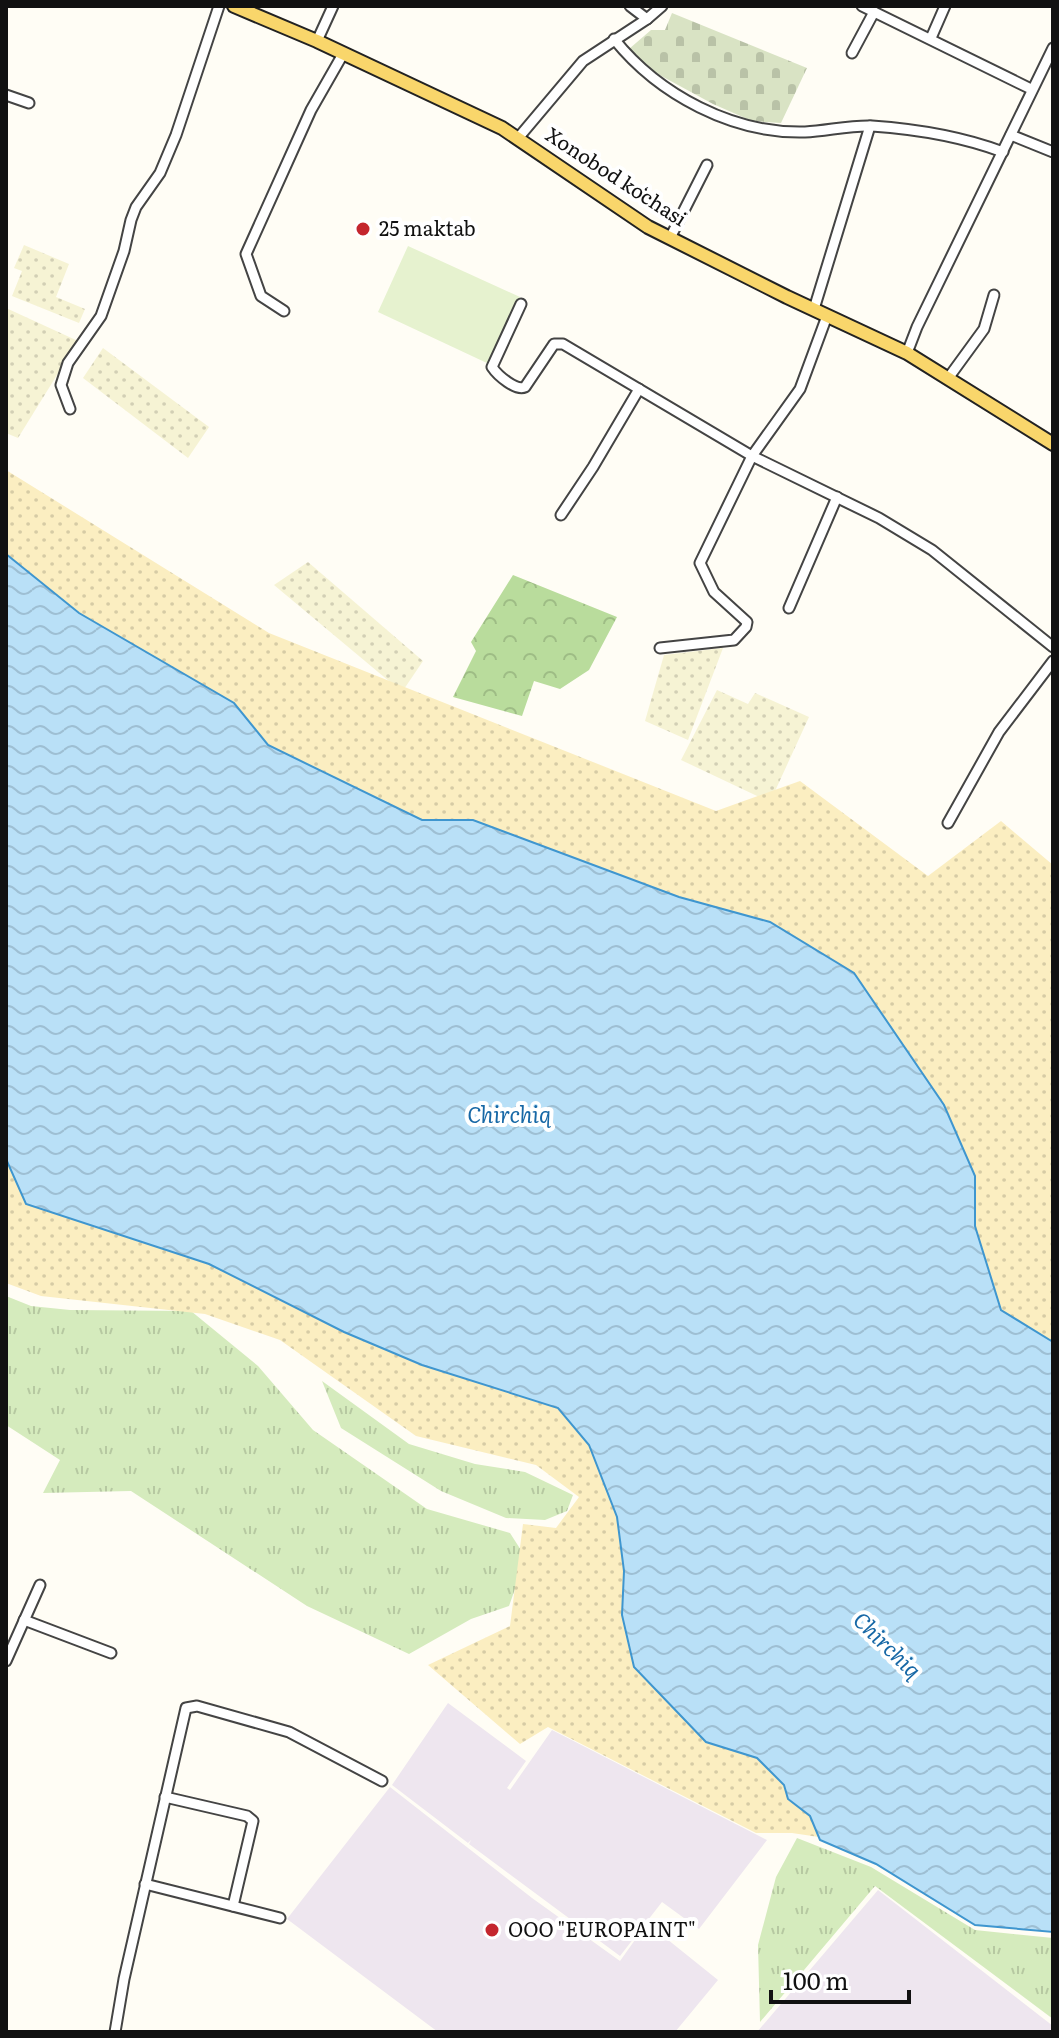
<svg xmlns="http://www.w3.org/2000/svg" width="1059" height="2038" font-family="Literata,serif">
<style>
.industrial{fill:#eee6ef}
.farmland{fill:url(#farmland-dots)}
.grass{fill:url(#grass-tufts)}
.forest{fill:url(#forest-crowns)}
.sand{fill:url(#sand-dots)}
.cemetery{fill:url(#cemetery-stones)}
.pitch{fill:#e6f2cf}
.water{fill:url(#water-waves);stroke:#3f96cf;stroke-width:2}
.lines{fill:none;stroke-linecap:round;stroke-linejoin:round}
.minor-casing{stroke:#444;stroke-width:13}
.major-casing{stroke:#222;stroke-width:16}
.minor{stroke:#fff;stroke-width:9}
.major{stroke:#f9d66b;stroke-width:12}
.poi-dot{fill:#c4262e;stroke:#fff;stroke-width:3}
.labels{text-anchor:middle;stroke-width:8;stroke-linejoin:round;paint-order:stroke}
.street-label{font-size:20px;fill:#111;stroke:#fff}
.poi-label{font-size:20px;fill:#111;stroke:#fff;text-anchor:start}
.water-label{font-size:22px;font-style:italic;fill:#1768a6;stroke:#fff}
</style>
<defs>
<pattern id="farmland-dots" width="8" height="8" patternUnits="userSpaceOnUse" patternTransform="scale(2)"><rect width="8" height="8" fill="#f6f3d4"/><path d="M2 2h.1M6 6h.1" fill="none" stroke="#d2cfb5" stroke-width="1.8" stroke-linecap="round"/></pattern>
<pattern id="grass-tufts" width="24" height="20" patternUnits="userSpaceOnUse" patternTransform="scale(2)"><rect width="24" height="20" fill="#d5ebbd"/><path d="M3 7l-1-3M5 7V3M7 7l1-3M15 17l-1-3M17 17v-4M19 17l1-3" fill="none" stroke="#b6c8a1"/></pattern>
<pattern id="forest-crowns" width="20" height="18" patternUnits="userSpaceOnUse" patternTransform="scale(2)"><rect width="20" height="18" fill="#b9dc9c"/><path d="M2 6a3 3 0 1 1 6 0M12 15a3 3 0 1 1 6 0" fill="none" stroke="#9ebc85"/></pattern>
<pattern id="sand-dots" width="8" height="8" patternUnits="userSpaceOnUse" patternTransform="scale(2)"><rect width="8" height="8" fill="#fbeec1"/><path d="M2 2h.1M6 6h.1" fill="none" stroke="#d6cba5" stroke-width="1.8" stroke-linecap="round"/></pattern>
<pattern id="cemetery-stones" width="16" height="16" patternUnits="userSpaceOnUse" patternTransform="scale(2)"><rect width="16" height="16" fill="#d9e3c4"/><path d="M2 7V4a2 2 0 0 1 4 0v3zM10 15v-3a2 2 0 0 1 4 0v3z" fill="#b9c2a7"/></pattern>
<pattern id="water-waves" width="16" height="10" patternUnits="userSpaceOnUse" patternTransform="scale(2)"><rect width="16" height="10" fill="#b9e0f7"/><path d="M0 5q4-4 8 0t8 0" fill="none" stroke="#9ebfd3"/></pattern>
</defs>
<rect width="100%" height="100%" fill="#fffdf5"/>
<g class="industrial">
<polygon points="448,1703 526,1761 507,1788 510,1790 552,1730 767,1840 699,1929 662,1902 620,1956 469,1844 471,1840 468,1843 392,1785"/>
<polygon points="390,1787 532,1898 620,1961 647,1923 718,1980 675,2032 438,2032 287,1919"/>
<polygon points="878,1890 1053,2026 1053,2032 757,2032"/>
</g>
<g class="farmland">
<polygon points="24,245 69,264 56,297 85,309 79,323 12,296 22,271 14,268"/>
<polygon points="6,308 78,341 18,438 6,433"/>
<polygon points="103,348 209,427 188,458 83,378"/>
<polygon points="308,562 423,661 402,692 274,585"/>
<polygon points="723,648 688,740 645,721 664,655"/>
<polygon points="717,690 748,704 755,693 809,717 770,802 681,760"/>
</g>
<g class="grass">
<polygon points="6,1296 31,1306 70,1310 191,1311 258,1366 313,1430 427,1509 510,1533 526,1558 509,1606 471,1619 409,1654 307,1606 131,1491 43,1493 60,1460 6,1425"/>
<polygon points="322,1381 409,1444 475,1464 525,1472 573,1495 567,1511 545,1520 506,1518 441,1491 341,1428"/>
<polygon points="797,1838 871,1867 975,1930 1053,1938 1053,2019 875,1886 760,2022 758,1945 776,1877"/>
</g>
<polygon class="forest" points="513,575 617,617 589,670 560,689 534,681 522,716 453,697 476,651 471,642"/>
<polygon class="sand" points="6,470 269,633 716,811 800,781 928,876 1001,821 1053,865 1053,1872 792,1833 756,1833 548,1727 520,1744 428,1665 510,1626 523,1524 556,1528 579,1497 536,1465 416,1436 280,1340 205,1314 41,1296 6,1283"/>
<polygon class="cemetery" points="672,13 807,68 781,123 752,121 713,104 643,66 629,49 651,30 665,30"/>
<polygon class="pitch" points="408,246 520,297 489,364 378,312"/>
<polygon class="water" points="6,554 79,613 234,703 268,745 422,820 473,820 679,897 770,922 854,973 944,1105 975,1176 975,1226 1001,1310 1053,1342 1053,1932 975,1925 876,1864 820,1840 810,1816 788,1799 784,1785 757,1758 706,1742 634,1667 622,1615 624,1571 617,1517 589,1445 558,1408 422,1365 344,1332 209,1264 26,1204 6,1159"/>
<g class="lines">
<defs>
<g id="minor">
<polyline points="630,6 647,19"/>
<polyline points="862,6 1031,89"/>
<polyline points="931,38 945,6"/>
<path d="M614,39C659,95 733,134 805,132C827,131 850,125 872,126C915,129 963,137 1003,152"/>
<polyline points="317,41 333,6"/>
<polyline points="852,53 874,12"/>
<polyline points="6,95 29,103"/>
<polyline points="1011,135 1053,152"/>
<polyline points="519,137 583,61 647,19 662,6"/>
<polyline points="670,238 707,165"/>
<path d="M521,304L492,367C498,376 516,391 525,387L554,344H563L752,456L879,518L932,550L1053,647"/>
<polyline points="814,309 870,126"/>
<polyline points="284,311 261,296 246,254 311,110 343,54"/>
<polyline points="907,353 917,327 1053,48"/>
<polyline points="949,377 984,329 994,295"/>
<polyline points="70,409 61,385 68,363 101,316 124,251 131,220 136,207 160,173 176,135 219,6"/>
<polyline points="561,515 593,467 639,389"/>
<polyline points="789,608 837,497"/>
<polyline points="660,648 734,640 746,627 747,622 714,592 700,563 752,456 800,389 827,316"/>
<polyline points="948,823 999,732 1053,661"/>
<polyline points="24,1620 111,1653"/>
<polyline points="6,1661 40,1585"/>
<polyline points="165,1797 247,1816 253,1821 233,1906"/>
<polyline points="145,1884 280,1918"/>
<polyline points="115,2032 124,1979 186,1708 197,1706 289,1732 382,1781"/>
</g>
<polyline id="major" points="234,6 317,41 502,128 648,227 787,297 907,353 1053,444"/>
</defs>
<use href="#minor" class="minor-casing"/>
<use href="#major" class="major-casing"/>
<use href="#minor" class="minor"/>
<use href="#major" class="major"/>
</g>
<g class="poi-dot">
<circle cx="363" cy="229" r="8"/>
<circle cx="492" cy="1930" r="8"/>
</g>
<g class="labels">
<g class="street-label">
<text transform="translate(616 177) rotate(33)" y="7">Xonobod koʻchasi</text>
</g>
<g class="poi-label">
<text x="379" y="236">25 maktab</text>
<text x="508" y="1937">OOO "EUROPAINT"</text>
</g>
<g class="water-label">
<text x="509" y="1123">Chirchiq</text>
<text transform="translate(887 1645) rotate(44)" y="8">Chirchiq</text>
</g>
</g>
<rect width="1059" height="2038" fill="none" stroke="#111111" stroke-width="16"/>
<path d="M771 1990v12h138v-12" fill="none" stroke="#111111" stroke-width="4"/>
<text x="783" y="1990" font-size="24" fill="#111111" stroke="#ffffff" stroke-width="6" paint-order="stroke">100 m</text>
</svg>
